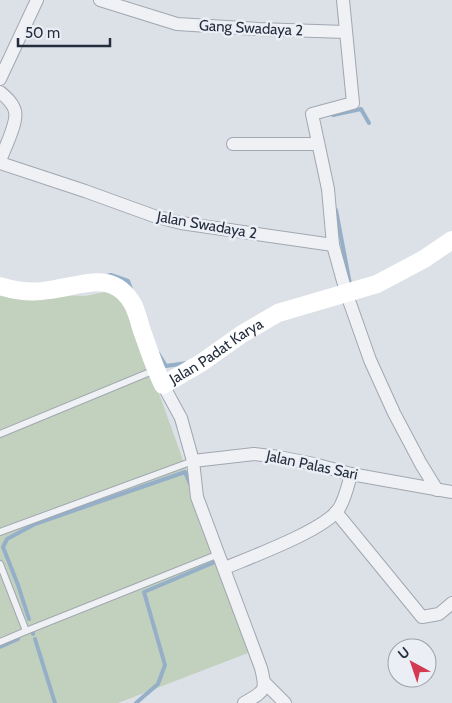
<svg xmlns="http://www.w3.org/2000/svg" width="452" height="703" font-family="Cabin,sans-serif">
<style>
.green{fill:#c2d1bd}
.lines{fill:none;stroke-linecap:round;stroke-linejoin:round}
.stream{stroke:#95afc9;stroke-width:4}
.lane-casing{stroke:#a1a7b1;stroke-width:8}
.street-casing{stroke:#a1a7b1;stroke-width:14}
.lane{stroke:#eff1f5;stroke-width:6}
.street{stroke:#eff1f5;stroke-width:12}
.secondary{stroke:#fff;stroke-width:18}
.labels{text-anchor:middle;stroke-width:5;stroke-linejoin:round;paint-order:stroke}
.street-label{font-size:15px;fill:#252e3e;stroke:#ebeff5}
</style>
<rect width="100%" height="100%" fill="#dce0e7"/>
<path class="green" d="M0,291L22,294L85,296L105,292L120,298C171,413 207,534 248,653L118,703H0Z"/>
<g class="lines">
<g class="stream">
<polyline points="333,115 361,109 369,123"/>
<polyline points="336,210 350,284"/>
<polyline points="107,276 111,275 128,281 131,289"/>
<polyline points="158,353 166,366 187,363"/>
<polyline points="29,619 18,585 3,547 7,539 35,524 185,472 191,486"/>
<polyline points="33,634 33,633"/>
<polyline points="35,639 55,703"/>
<polyline points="0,647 18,639"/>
<polyline points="136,703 158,684 165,665 144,592 215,562"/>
</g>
<defs>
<g id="lane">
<polyline points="0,434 155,370"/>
<polyline points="0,532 193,461"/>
<polyline points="0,564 26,631 0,642"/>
<polyline points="26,631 219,554"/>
</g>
<g id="street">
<polyline points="100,0 177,24 258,29 345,32"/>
<polyline points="343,0 353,103 312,114 328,189 333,245 346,292 370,360 394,413 421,464 437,490"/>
<polyline points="0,79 37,0"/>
<path d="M0,92C6,97 13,103 15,111C18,123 4,149 0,161"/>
<polyline points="233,144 317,144"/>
<polyline points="0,163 85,191 154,216 181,223 333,245"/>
<polyline points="163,385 181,418 193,461 254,454 279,457 314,464 351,474 452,492"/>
<path d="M193,461L197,497L261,668C267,692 264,691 244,703"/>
<polyline points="336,512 422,617 439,614 452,603"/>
<path d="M225,568C251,557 322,531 338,510C345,500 348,485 351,474"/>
<polyline points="264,682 285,703"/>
</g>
</defs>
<use href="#lane" class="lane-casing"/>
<use href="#street" class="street-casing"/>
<use href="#lane" class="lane"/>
<use href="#street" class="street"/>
<path class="secondary" id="s1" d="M0,286C16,291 33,293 49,290C83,286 113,268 134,306C137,313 139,321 141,328C148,347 154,367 163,385L201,363L242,334L278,313L377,284L424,259L452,240"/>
</g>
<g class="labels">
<g class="street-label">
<text transform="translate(251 28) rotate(3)" y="5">Gang Swadaya 2</text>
<text transform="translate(207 225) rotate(10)" y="5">Jalan Swadaya 2</text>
<text dy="5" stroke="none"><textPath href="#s1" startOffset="292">Jalan Padat Karya</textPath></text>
<text transform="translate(312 465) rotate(12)" y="5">Jalan Palas Sari</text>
</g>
</g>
<g transform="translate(412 663) rotate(320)"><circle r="24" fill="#ebeff5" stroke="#9ca2ac"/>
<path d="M0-4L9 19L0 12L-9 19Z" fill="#d43952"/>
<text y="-8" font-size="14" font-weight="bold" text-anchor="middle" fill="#252e3e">U</text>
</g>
<path d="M18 38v8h92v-8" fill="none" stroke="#252e3e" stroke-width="2.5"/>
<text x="25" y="38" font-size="15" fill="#252e3e" stroke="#ebeff5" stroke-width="4" paint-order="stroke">50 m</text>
</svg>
